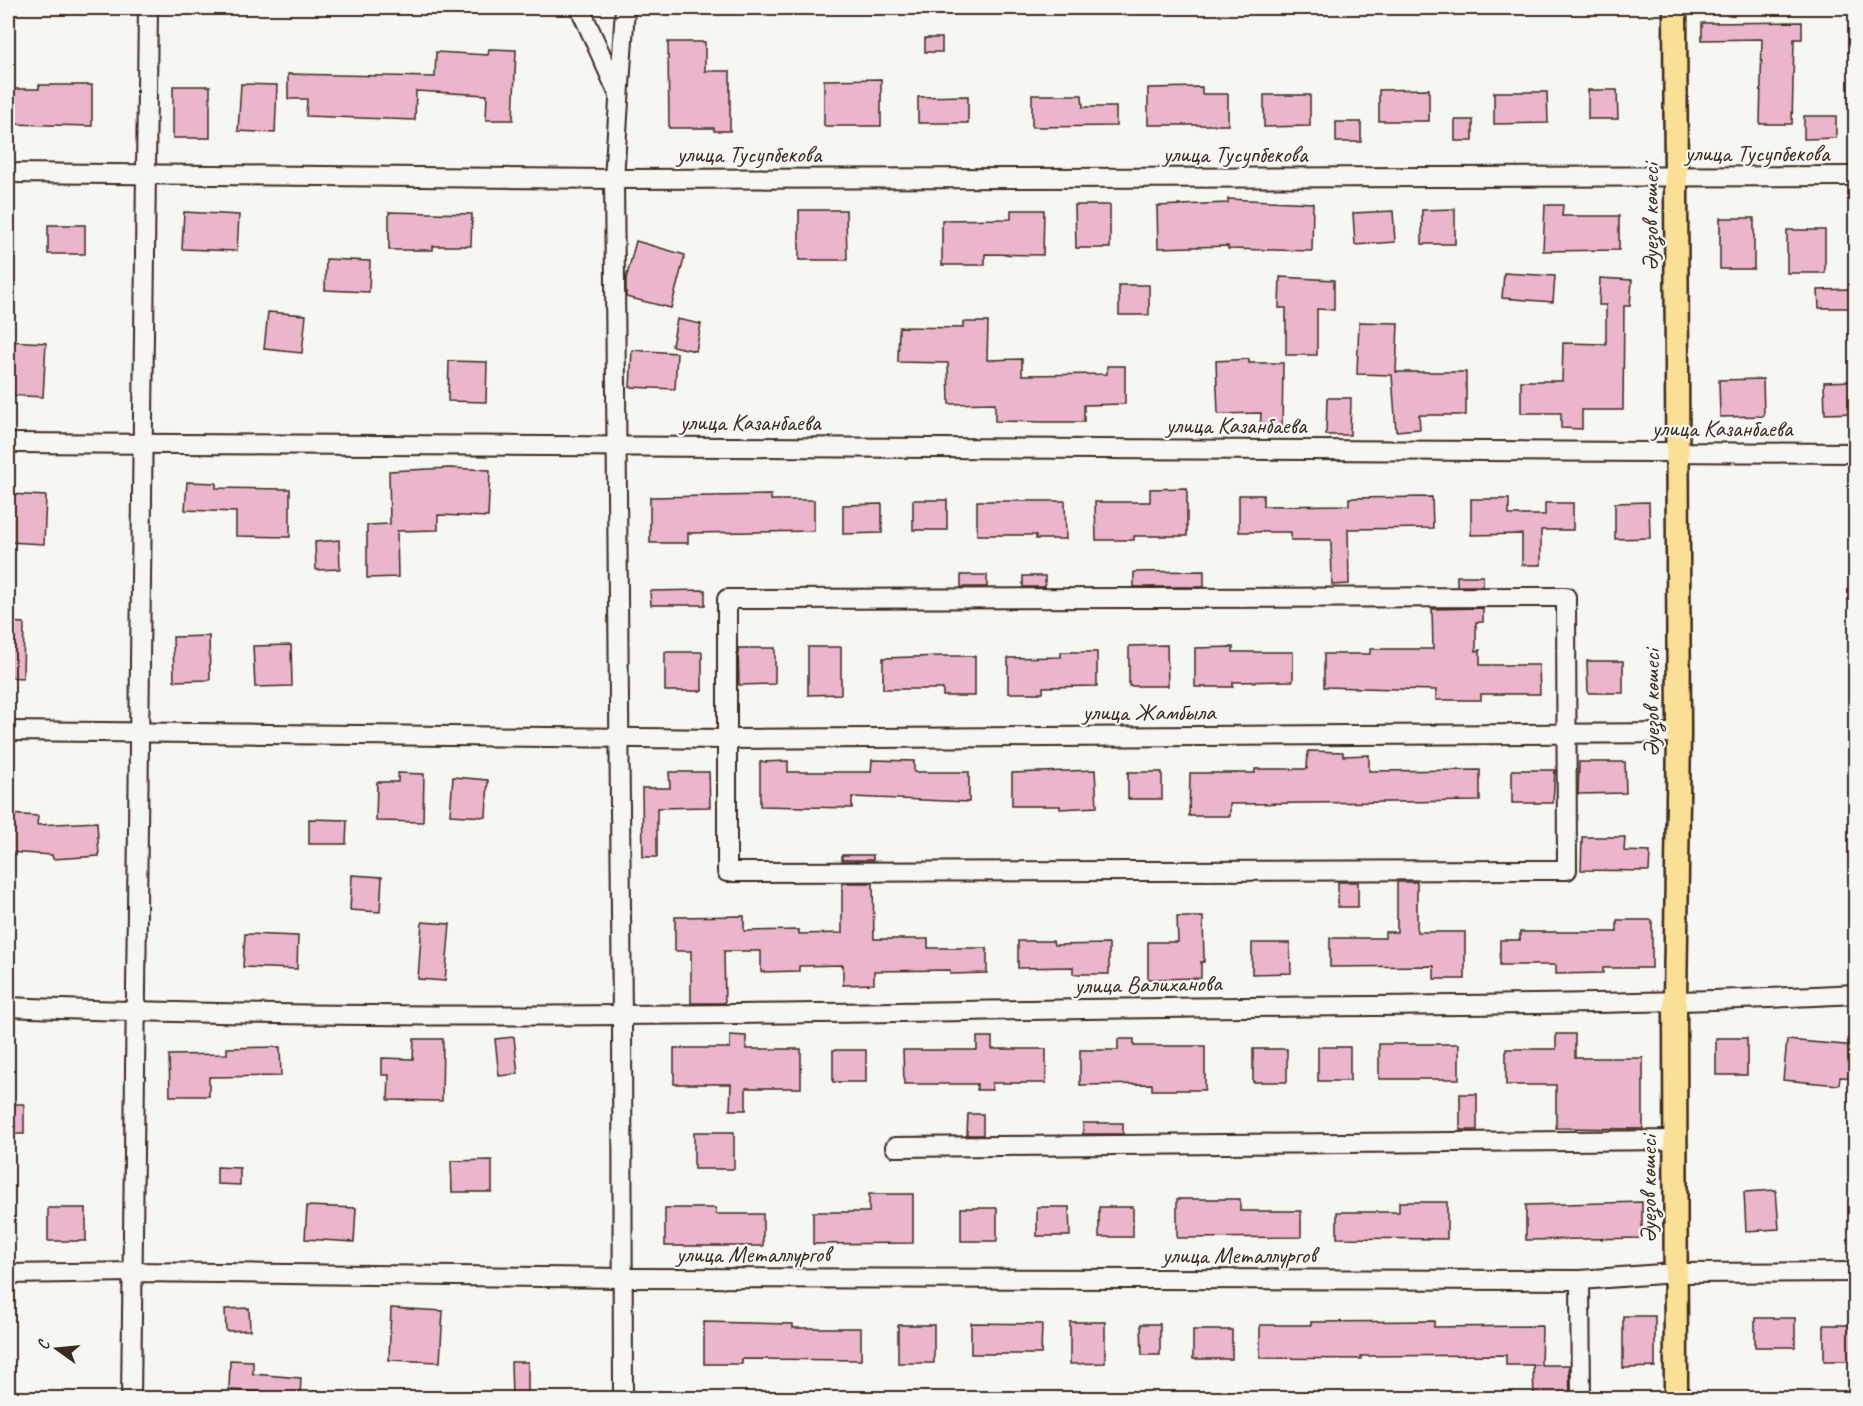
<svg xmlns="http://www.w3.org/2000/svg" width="1863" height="1406" font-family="Caveat,sans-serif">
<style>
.building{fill:#ebb5cc;stroke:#3b2a1e;stroke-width:1.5}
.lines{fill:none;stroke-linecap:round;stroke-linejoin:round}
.minor-casing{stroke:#3b2a1e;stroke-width:22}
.major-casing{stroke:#3b2a1e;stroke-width:27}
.minor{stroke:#f6f6f2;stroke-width:18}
.major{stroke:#fbdf96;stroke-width:22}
.labels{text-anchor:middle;stroke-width:4.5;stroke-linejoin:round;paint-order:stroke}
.street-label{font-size:24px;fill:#3b2a1e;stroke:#f6f6f2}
</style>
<rect width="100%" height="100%" fill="#f6f6f2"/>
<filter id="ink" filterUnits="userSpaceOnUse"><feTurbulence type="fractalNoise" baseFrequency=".0167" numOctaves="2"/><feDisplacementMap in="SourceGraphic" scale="12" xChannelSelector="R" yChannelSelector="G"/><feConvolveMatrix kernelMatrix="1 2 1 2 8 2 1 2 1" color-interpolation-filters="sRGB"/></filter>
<g filter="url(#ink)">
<g class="building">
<polygon points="1802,22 1802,39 1794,39 1792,124 1760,124 1762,39 1702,40 1702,23"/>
<rect x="925" y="38" width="17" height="14"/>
<polygon points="668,42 705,42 705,71 730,71 730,131 714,131 714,128 669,128"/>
<polygon points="489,49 516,50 513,120 486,120 487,95 416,91 415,120 306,116 307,99 288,99 288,74 435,77 436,52 488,55"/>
<polygon points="881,79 881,126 824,126 824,80"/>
<polygon points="241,84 277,85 275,133 238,131"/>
<polygon points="39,85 92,85 92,126 8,124 8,89 39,89"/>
<rect x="173" y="86" width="37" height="52"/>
<polygon points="1202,87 1202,94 1228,94 1228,125 1148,125 1148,88"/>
<polygon points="1429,89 1429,121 1379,121 1379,90"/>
<polygon points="1588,90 1617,90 1618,119 1588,119"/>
<polygon points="1494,92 1547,92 1548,123 1494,124"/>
<polygon points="1032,95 1082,95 1083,107 1116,107 1116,126 1032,127"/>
<polygon points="1264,95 1310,95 1310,126 1264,127"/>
<polygon points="968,96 968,123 918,123 918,97"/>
<polygon points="1804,116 1836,116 1836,138 1804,139"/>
<rect x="1455" y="120" width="18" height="21"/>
<rect x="1336" y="122" width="25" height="20"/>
<polygon points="1228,199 1313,203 1312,251 1228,249 1228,246 1158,248 1157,206 1228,203"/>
<polygon points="1075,205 1110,205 1110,248 1076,248"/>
<polygon points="1545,205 1563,205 1562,216 1619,216 1619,250 1543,251"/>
<polygon points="1455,209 1455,244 1422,244 1422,210"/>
<polygon points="799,210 846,210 847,260 799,260"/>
<polygon points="1011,210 1044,210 1043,255 985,254 985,265 942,265 942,220 1011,219"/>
<polygon points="1393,211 1395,242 1355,245 1353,213"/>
<polygon points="184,212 239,215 237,251 182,249"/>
<polygon points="389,212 472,214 471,246 433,246 433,250 389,250"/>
<rect x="1720" y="218" width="34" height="51"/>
<rect x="48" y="225" width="37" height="29"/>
<rect x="1787" y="230" width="38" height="43"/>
<polygon points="636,241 685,255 671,308 626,297 626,279"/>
<polygon points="326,259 370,261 369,292 325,290"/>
<polygon points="1504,273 1555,276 1553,302 1502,298"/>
<polygon points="1280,277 1334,280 1334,310 1317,309 1317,355 1286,355 1286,308 1279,308"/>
<polygon points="1600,278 1632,280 1630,306 1624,306 1623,410 1582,410 1582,429 1561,428 1561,413 1521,413 1521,381 1562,381 1563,343 1606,344 1606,305 1599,305"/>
<rect x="1119" y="285" width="30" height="30"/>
<polygon points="1849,289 1849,308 1819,308 1818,290"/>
<polygon points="268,312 306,315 302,353 264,349"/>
<polygon points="677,319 701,324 696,351 672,346"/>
<polygon points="963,322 988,322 987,360 1022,359 1022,375 1107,374 1107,366 1125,366 1125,404 1084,405 1084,422 1045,422 995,421 995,403 949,404 948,363 898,362 899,327 963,328"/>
<polygon points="1359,322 1398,323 1396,372 1466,372 1466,415 1419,415 1420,429 1396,431 1392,375 1357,374"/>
<polygon points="8,341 46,343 43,397 8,395"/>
<polygon points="632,350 677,353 675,389 630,387"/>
<polygon points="1249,359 1249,363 1283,363 1282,432 1260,432 1261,413 1218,414 1216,361"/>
<polygon points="449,361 487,362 486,402 448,401"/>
<polygon points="1763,379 1764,416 1720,417 1719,380"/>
<polygon points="1856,381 1856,413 1825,414 1824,382"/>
<polygon points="1327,398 1351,398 1350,435 1326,435"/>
<polygon points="450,468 490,470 488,517 438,515 438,530 397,531 398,577 367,578 367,525 390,524 389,471"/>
<polygon points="187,482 216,483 216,488 290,489 290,537 236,536 236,512 185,510"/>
<polygon points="1187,488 1187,536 1134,536 1134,540 1096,540 1095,502 1150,502 1150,489"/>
<polygon points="9,494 46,496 44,544 8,542"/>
<polygon points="771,495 771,500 814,500 814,531 688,533 688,543 650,543 650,497"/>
<polygon points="1239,495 1263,495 1263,506 1349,505 1349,498 1432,497 1433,528 1348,529 1349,584 1332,585 1331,540 1291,540 1291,532 1239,532"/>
<polygon points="1471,499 1509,499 1509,515 1545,515 1545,503 1573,503 1573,530 1541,530 1541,565 1522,565 1522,534 1471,535"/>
<rect x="913" y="500" width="34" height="30"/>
<polygon points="977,501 1065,501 1066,539 1036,539 1036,535 977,535"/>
<polygon points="1649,502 1650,538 1615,539 1615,503"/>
<polygon points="882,504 882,533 843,534 843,505"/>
<polygon points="339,540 340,569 316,570 315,542"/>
<polygon points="1204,571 1204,587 1134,587 1134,572"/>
<rect x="961" y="575" width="26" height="12"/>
<rect x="1023" y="576" width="22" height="11"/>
<rect x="1457" y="576" width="26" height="10"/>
<polygon points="705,590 705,605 651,605 650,591"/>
<polygon points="1483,608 1483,622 1476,622 1476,651 1480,650 1480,665 1539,665 1540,694 1481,694 1481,700 1436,700 1436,690 1324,687 1324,654 1370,654 1370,649 1433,649 1432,609"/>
<polygon points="8,622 24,623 23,678 8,677"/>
<polygon points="209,636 210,680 174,681 173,637"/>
<polygon points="291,645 292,686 255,687 253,646"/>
<polygon points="1167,645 1168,686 1129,686 1129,646"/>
<polygon points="808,647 841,647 841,694 808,695"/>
<polygon points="1233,647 1233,652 1293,652 1293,681 1233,682 1233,687 1195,687 1195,648"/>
<polygon points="738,648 775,648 775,684 739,685"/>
<rect x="665" y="652" width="37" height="39"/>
<polygon points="1061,652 1097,652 1097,686 1043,687 1043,693 1008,693 1008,658 1061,657"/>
<polygon points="943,656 975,656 975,696 943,696 943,689 883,689 883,658"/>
<polygon points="1587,661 1623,661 1623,693 1588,693"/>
<polygon points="1308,751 1343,752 1343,756 1369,755 1369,771 1480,770 1480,801 1230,804 1230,816 1189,816 1190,773 1255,773 1255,769 1307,769"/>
<polygon points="872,760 914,761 914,772 969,772 969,802 852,797 852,808 760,806 760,762 788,761 788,772 871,772"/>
<polygon points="1579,762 1625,762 1626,793 1578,794"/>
<polygon points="1095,770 1097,807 1060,809 1060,806 1012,806 1012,773"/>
<polygon points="1512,770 1555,770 1553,803 1512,803"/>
<polygon points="669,772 709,772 710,807 657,808 657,857 643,857 642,788 670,788"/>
<rect x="1128" y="772" width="34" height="27"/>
<polygon points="398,773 424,774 423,822 376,821 377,782 398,782"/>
<polygon points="453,777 488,780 486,817 450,815"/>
<polygon points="8,814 38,816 37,825 97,822 99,856 53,859 52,855 8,852"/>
<polygon points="309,819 347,820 346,844 309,844"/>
<polygon points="1582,837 1625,837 1624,851 1650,852 1649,871 1581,870"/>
<rect x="842" y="855" width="31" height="5"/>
<polygon points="352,875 382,877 380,912 350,910"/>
<rect x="1338" y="882" width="20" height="25"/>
<polygon points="1397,882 1417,882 1417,932 1465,932 1465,979 1434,979 1434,966 1330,967 1330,938 1385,938 1385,932 1397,932"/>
<polygon points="842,883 873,883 874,939 928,939 928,948 987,948 987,973 950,974 950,970 874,971 874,984 843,985 843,965 799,966 799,971 761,972 761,951 724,951 725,1003 691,1003 691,951 675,951 675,917 744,916 744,931 799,930 799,934 842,933"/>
<polygon points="1177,917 1203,917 1204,962 1201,962 1201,978 1148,979 1148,942 1178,942"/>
<polygon points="1617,920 1652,920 1652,968 1603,968 1603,973 1556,974 1556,965 1500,965 1500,940 1520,940 1520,932 1617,932"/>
<polygon points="422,922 450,924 445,981 418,979"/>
<polygon points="245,934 298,936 297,969 243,967"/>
<polygon points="1018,941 1053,941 1054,945 1109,944 1109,974 1073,974 1073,967 1018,968"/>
<polygon points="1252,943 1290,943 1291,973 1252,974"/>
<polygon points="1556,1034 1575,1034 1575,1058 1643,1058 1643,1129 1556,1128 1556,1085 1506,1085 1506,1049 1556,1049"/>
<polygon points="730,1035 746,1036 746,1049 801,1049 801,1088 746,1088 746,1110 730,1110 731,1084 674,1084 674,1048 730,1048"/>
<polygon points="514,1037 518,1074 499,1076 495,1039"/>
<polygon points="977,1037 992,1037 992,1049 1046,1049 1046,1083 992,1083 992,1090 977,1090 977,1084 904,1084 903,1050 977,1050"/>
<rect x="1716" y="1038" width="31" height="37"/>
<polygon points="414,1039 443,1039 442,1101 388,1100 389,1075 382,1075 382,1058 413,1059"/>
<polygon points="1118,1039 1134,1039 1134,1046 1205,1046 1205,1090 1152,1090 1152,1084 1080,1085 1080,1050 1118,1050"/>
<polygon points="1787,1040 1856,1046 1856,1078 1840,1077 1839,1085 1783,1080"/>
<rect x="1379" y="1044" width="80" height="35"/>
<polygon points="280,1047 281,1076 209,1077 209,1096 170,1096 169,1055 227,1054 227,1048"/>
<rect x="1318" y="1047" width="32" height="34"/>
<rect x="1253" y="1049" width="34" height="33"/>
<rect x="833" y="1050" width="33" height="32"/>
<rect x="1460" y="1094" width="17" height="36"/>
<rect x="8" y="1104" width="16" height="30"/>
<polygon points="968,1114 983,1114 983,1135 967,1135"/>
<rect x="1083" y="1123" width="40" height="11"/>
<rect x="694" y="1132" width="40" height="37"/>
<polygon points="492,1160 492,1192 452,1192 451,1161"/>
<polygon points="217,1167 240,1168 240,1185 217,1184"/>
<polygon points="1776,1190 1779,1229 1746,1231 1744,1192"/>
<polygon points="869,1194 913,1194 913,1243 813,1244 813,1212 869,1212"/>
<polygon points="1177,1199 1240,1199 1240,1211 1301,1211 1301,1237 1177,1238"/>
<polygon points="1399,1202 1447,1202 1447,1239 1337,1238 1337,1212 1399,1212"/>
<polygon points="1642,1202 1642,1238 1526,1240 1526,1205"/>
<polygon points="307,1206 356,1208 354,1242 305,1239"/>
<polygon points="1037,1207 1069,1207 1070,1236 1037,1236"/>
<rect x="1099" y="1207" width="34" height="30"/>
<rect x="48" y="1208" width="38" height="33"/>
<polygon points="665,1208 716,1208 716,1214 763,1214 763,1246 665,1246"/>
<rect x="961" y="1208" width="36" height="33"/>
<polygon points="249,1308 250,1330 226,1331 225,1309"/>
<polygon points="391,1308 443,1311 440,1362 389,1360"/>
<polygon points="1623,1316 1655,1316 1655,1367 1623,1368"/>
<rect x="1755" y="1318" width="40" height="29"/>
<polygon points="1434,1321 1434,1327 1542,1326 1541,1365 1569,1365 1570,1398 1534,1398 1533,1365 1539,1365 1506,1365 1506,1355 1361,1356 1361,1359 1260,1358 1260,1325 1311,1325 1311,1322"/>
<polygon points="704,1322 793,1324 793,1328 861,1328 861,1360 742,1359 742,1364 704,1364"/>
<polygon points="1070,1322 1105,1322 1105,1363 1070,1364"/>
<polygon points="971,1323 1042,1324 1041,1354 971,1354"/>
<polygon points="1141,1324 1160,1324 1160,1355 1142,1355"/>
<rect x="898" y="1325" width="36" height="38"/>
<rect x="1824" y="1325" width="32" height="36"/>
<rect x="1193" y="1330" width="39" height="29"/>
<polygon points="230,1360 253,1361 253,1374 301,1378 300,1398 265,1398 266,1392 229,1390"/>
<polygon points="511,1362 528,1362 528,1398 512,1398"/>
</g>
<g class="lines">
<defs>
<g id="minor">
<polyline points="580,8 618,93"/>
<polyline points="8,173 614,179 1856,176"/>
<polyline points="8,443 1856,453"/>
<polygon points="1566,597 1567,870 727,872 727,599"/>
<polyline points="8,731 727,739 1679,733"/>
<path d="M8,1007C366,1021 726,1015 1085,1009C1342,1005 1599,1007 1856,994"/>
<polyline points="895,1147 1675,1140"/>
<polyline points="8,1274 133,1272 622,1278 1580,1280 1675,1273 1856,1272"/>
<polyline points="1580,1280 1581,1398"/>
<polyline points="131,1398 148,8"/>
<polyline points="623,1398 622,1016 614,179 625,8"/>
</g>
<polyline id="major" points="1675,8 1679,733 1675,1001 1676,1398"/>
</defs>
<use href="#minor" class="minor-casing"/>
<use href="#major" class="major-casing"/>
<use href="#minor" class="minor"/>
<use href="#major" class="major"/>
</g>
</g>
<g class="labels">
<g class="street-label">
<text x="1757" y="161">улица Тусупбекова</text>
<text x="749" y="162">улица Тусупбекова</text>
<text x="1235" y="162">улица Тусупбекова</text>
<text transform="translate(1650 217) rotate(-90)" y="8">Әуезов көшесі</text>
<text x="750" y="430">улица Казанбаева</text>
<text x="1236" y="433">улица Казанбаева</text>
<text x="1722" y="436">улица Казанбаева</text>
<text transform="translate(1651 703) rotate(-90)" y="8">Әуезов көшесі</text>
<text x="1149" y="720">улица Жамбыла</text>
<text transform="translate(1148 984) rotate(-1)" y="8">улица Валиханова</text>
<text transform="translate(1648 1189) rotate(-90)" y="8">Әуезов көшесі</text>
<text x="753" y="1262">улица Металлургов</text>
<text x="1239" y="1263">улица Металлургов</text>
</g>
</g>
<rect width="1863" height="1406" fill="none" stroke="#f6f6f2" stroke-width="30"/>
<rect x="15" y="15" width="1833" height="1376" fill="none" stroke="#3b2a1e" stroke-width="2" filter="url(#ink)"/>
<g transform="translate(57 1349) rotate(285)" stroke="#f6f6f2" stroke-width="4.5" paint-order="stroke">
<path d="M0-4.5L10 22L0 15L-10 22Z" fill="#3b2a1e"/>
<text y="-9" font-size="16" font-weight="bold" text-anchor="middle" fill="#3b2a1e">С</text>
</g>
</svg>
